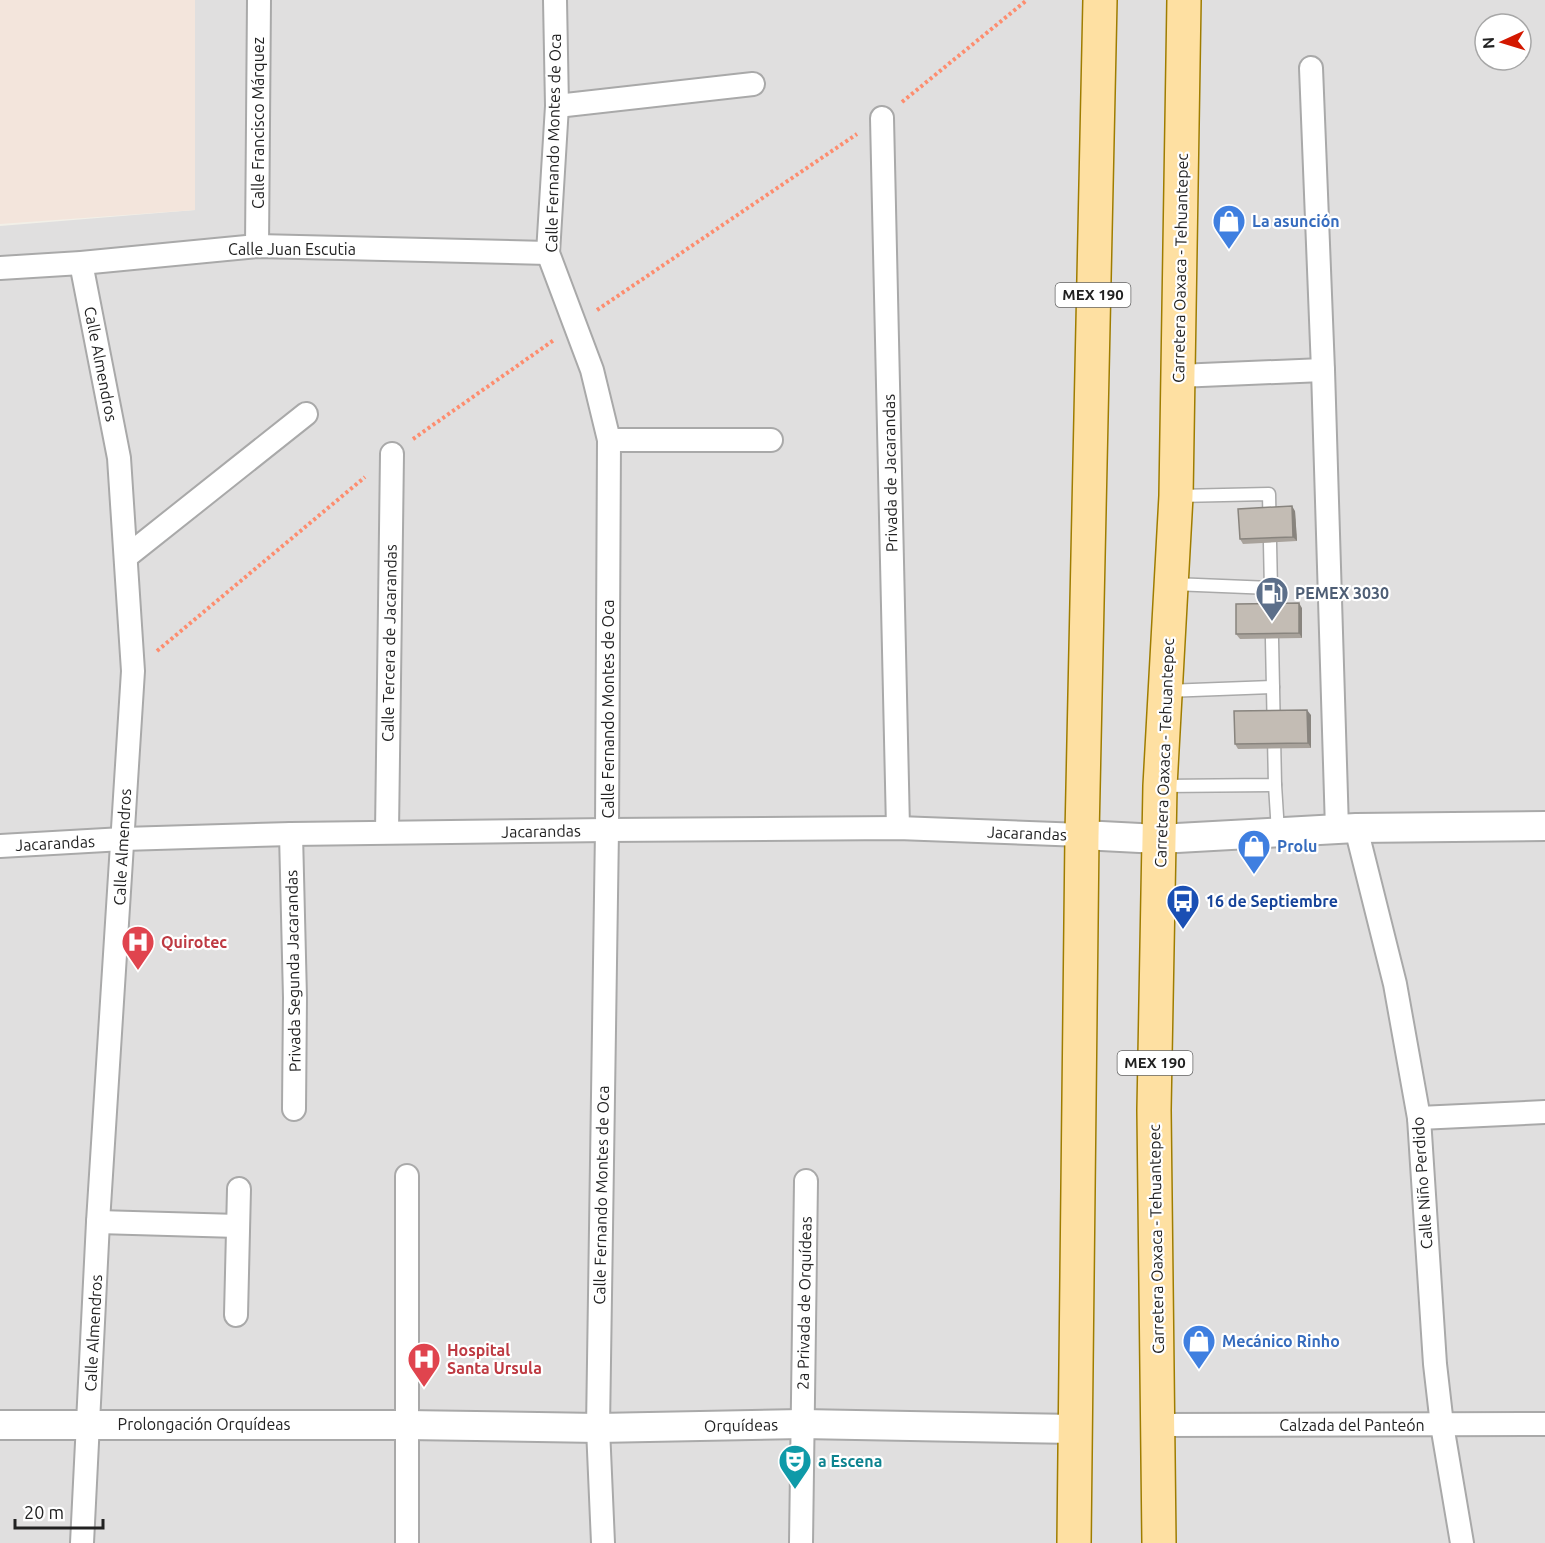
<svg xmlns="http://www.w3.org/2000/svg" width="1545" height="1543" font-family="Ubuntu,sans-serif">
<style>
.residential{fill:#e0dfdf;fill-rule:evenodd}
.military{fill:#f3e5dc}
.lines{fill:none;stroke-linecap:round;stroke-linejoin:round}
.service-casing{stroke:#a9a9a9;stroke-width:15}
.minor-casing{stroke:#a9a9a9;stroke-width:26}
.tertiary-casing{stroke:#a9a9a9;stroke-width:32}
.primary-casing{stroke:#9f7d00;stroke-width:36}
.path{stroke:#fd8d6f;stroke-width:4;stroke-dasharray:3 3;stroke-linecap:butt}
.service{stroke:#fff;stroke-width:12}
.minor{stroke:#fff;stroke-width:22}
.tertiary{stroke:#fff;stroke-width:28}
.primary{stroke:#fee0a2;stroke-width:33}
.wall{fill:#a8a29b}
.shaded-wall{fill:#88847e}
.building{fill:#c3bcb4;stroke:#88847e;stroke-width:1.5}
.labels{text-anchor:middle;stroke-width:4.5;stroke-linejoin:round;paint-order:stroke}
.shield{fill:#fff;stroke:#646464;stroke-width:1.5}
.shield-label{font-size:15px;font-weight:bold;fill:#222}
.street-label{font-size:16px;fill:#222;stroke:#fff}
.shop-label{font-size:16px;font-weight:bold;fill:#366cbe;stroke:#fff;text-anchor:start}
.service-label{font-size:16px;font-weight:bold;fill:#4e5e75;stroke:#fff;text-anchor:start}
.transit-label{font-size:16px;font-weight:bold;fill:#164399;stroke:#fff;text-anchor:start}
.health-label{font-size:16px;font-weight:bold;fill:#be3a42;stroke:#fff;text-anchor:start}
.culture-label{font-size:16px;font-weight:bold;fill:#0d838f;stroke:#fff;text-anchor:start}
</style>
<rect width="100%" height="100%" fill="#f2f0e8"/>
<path class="residential" d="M194,0H1545V1543H0V226L195,210ZM1485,24H1521V60H1485Z"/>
<polygon class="military" points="0,0 195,0 195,210 0,224"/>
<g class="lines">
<defs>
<g id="service">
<polyline points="1173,584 1271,588"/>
<polyline points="1166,691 1273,687"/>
<polyline points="1275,785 1278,832"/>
<polyline points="1162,786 1275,785 1269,494 1178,496"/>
</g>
<g id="minor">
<polyline points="555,0 557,106 548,253 592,370 609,440 607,830 598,1428 603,1543"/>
<polyline points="1311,68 1323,370 1337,829"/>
<polyline points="557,106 753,84"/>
<polyline points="882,118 898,828"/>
<polyline points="257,246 259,0"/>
<polyline points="81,263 119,458 133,671 98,1222 82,1543"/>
<polyline points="0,268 81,263 257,246 548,253"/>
<polyline points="1178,376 1323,370"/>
<polyline points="609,440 771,440"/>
<polyline points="126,557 306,414"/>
<polyline points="1356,828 1395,984 1419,1118 1435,1364 1442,1425 1462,1543"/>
<polyline points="387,832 392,454"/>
<polyline points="291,834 295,998 294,1109"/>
<polyline points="0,846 123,839 291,834 607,830 898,828 1082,835"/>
<polyline points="1419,1118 1545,1112"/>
<polyline points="98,1222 238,1226"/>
<polyline points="236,1315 239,1189"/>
<polyline points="1158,1425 1545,1424"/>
<polyline points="407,1543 407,1176"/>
<polyline points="801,1543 806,1181"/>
</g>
<g id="tertiary">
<polyline points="1082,835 1159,839 1356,828 1545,826"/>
<polyline points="0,1425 407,1425 598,1428 802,1424 1075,1429"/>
</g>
<g id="primary">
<polyline points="1074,1543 1082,835 1100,0"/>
<polyline points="1159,1543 1154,1110 1160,786 1176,496 1184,0"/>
</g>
</defs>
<use href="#service" class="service-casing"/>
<use href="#minor" class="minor-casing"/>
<use href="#tertiary" class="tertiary-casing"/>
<use href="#primary" class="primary-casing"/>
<g class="path">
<polyline points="902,102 1027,0"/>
<polyline points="597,310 857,134"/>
<polyline points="413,439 554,340"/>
<polyline points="157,651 365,477"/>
</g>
<use href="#service" class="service"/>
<use href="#minor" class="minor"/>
<use href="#tertiary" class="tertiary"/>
<use href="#primary" class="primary"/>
</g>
<g class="wall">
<polygon points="1295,511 1297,541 1243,544 1240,539"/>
<polygon points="1302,608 1302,638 1240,639 1236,634"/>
<polygon points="1311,715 1311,748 1238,749 1235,744"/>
</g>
<g class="shaded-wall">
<polygon points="1292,506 1295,511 1297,541 1293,537"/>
<polygon points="1299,603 1302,608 1302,638 1299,633"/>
<polygon points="1307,710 1311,715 1311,748 1308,743"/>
</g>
<g class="building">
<polygon points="1292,506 1293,537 1240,539 1238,509"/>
<polygon points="1299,603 1299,633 1236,634 1236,604"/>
<polygon points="1307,710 1308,743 1235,744 1234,711"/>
</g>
<defs>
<symbol id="shop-pin" viewBox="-11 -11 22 30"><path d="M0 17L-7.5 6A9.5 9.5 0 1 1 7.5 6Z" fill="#3f7fe0" stroke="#fff"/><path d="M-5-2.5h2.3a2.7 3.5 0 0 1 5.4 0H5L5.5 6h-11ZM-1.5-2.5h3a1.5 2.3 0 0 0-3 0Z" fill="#fff"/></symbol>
<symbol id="fuel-pin" viewBox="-11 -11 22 30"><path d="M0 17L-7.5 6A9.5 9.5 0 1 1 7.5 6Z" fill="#5c6f8a" stroke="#fff"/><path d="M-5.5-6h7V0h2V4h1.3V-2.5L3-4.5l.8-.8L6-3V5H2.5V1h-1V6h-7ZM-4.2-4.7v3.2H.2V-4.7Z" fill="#fff"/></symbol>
<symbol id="bus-pin" viewBox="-11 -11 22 30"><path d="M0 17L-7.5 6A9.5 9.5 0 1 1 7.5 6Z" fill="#1a4fb4" stroke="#fff"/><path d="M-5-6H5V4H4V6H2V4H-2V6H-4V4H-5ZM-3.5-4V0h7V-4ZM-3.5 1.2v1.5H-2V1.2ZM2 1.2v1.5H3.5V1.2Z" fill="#fff"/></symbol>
<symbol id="hospital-pin" viewBox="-11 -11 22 30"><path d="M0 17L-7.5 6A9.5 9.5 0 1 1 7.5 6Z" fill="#e0444e" stroke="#fff"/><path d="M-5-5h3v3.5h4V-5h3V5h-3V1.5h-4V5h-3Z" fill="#fff"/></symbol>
<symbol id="theatre-pin" viewBox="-11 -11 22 30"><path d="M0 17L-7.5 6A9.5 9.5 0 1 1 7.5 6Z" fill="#0f9aa8" stroke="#fff"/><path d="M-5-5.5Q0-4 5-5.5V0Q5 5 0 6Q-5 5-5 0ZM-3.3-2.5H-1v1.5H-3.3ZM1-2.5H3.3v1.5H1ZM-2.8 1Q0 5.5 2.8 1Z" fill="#fff"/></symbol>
</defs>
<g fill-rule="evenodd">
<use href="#shop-pin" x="1210" y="202" width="38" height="52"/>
<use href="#fuel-pin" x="1253" y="574" width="38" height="52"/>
<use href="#shop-pin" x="1235" y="827" width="38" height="52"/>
<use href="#bus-pin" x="1164" y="882" width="38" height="52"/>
<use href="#hospital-pin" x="119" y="923" width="38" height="52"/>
<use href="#shop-pin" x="1180" y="1322" width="38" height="52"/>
<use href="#hospital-pin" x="405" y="1340" width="38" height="52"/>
<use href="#theatre-pin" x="776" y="1442" width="38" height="52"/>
</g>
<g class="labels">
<g class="shield">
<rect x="1055.5" y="283" width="75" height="24" rx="4.5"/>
<rect x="1117.5" y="1051" width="75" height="24" rx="4.5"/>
</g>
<g class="shield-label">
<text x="1093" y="300">MEX 190</text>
<text x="1155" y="1068">MEX 190</text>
</g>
<g class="street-label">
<text transform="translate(258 123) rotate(-90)" y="6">Calle Francisco Márquez</text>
<text transform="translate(553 143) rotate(-89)" y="6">Calle Fernando Montes de Oca</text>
<text x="292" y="255">Calle Juan Escutia</text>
<text transform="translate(1180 268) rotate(-89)" y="6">Carretera Oaxaca - Tehuantepec</text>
<text transform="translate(101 364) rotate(79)" y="6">Calle Almendros</text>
<text transform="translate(890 473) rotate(-91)" y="6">Privada de Jacarandas</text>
<text transform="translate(389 643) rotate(-89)" y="6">Calle Tercera de Jacarandas</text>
<text transform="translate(608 709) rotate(-90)" y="6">Calle Fernando Montes de Oca</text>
<text transform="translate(1164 753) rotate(-88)" y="6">Carretera Oaxaca - Tehuantepec</text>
<text transform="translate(541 831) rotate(-1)" y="6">Jacarandas</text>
<text transform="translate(1027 833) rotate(2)" y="6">Jacarandas</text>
<text transform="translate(55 843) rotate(-3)" y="6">Jacarandas</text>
<text transform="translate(122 847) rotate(-87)" y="6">Calle Almendros</text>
<text transform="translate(293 971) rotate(-91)" y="6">Privada Segunda Jacarandas</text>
<text transform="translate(1422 1183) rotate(-94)" y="6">Calle Niño Perdido</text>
<text transform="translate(601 1195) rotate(-89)" y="6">Calle Fernando Montes de Oca</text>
<text transform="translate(1156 1239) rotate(-91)" y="6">Carretera Oaxaca - Tehuantepec</text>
<text transform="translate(804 1303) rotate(-89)" y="6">2a Privada de Orquídeas</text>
<text transform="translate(93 1333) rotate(-87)" y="6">Calle Almendros</text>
<text x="204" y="1430">Prolongación Orquídeas</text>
<text transform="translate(741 1425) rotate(-1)" y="6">Orquídeas</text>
<text x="1352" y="1431">Calzada del Panteón</text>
</g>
<g class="shop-label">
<text x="1252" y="227">La asunción</text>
<text x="1277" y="852">Prolu</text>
<text x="1222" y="1347">Mecánico Rinho</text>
</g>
<g class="service-label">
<text x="1295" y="599">PEMEX 3030</text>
</g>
<g class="transit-label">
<text x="1206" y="907">16 de Septiembre</text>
</g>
<g class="health-label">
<text x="161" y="948">Quirotec</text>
<text x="447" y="1356">Hospital<tspan x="447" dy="18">Santa Ursula</tspan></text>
</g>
<g class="culture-label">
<text x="818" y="1467">a Escena</text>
</g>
</g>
<g transform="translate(1503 42) rotate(266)"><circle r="28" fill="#ffffff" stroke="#a7a7a7" stroke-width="1.5"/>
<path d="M0-4.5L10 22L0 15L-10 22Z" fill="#d31800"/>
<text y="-9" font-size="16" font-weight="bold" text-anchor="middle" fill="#222222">N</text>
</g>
<path d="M15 1519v9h88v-9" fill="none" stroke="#222222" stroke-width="3"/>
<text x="24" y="1519" font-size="18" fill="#222222" stroke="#ffffff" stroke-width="4.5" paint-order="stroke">20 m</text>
</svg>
